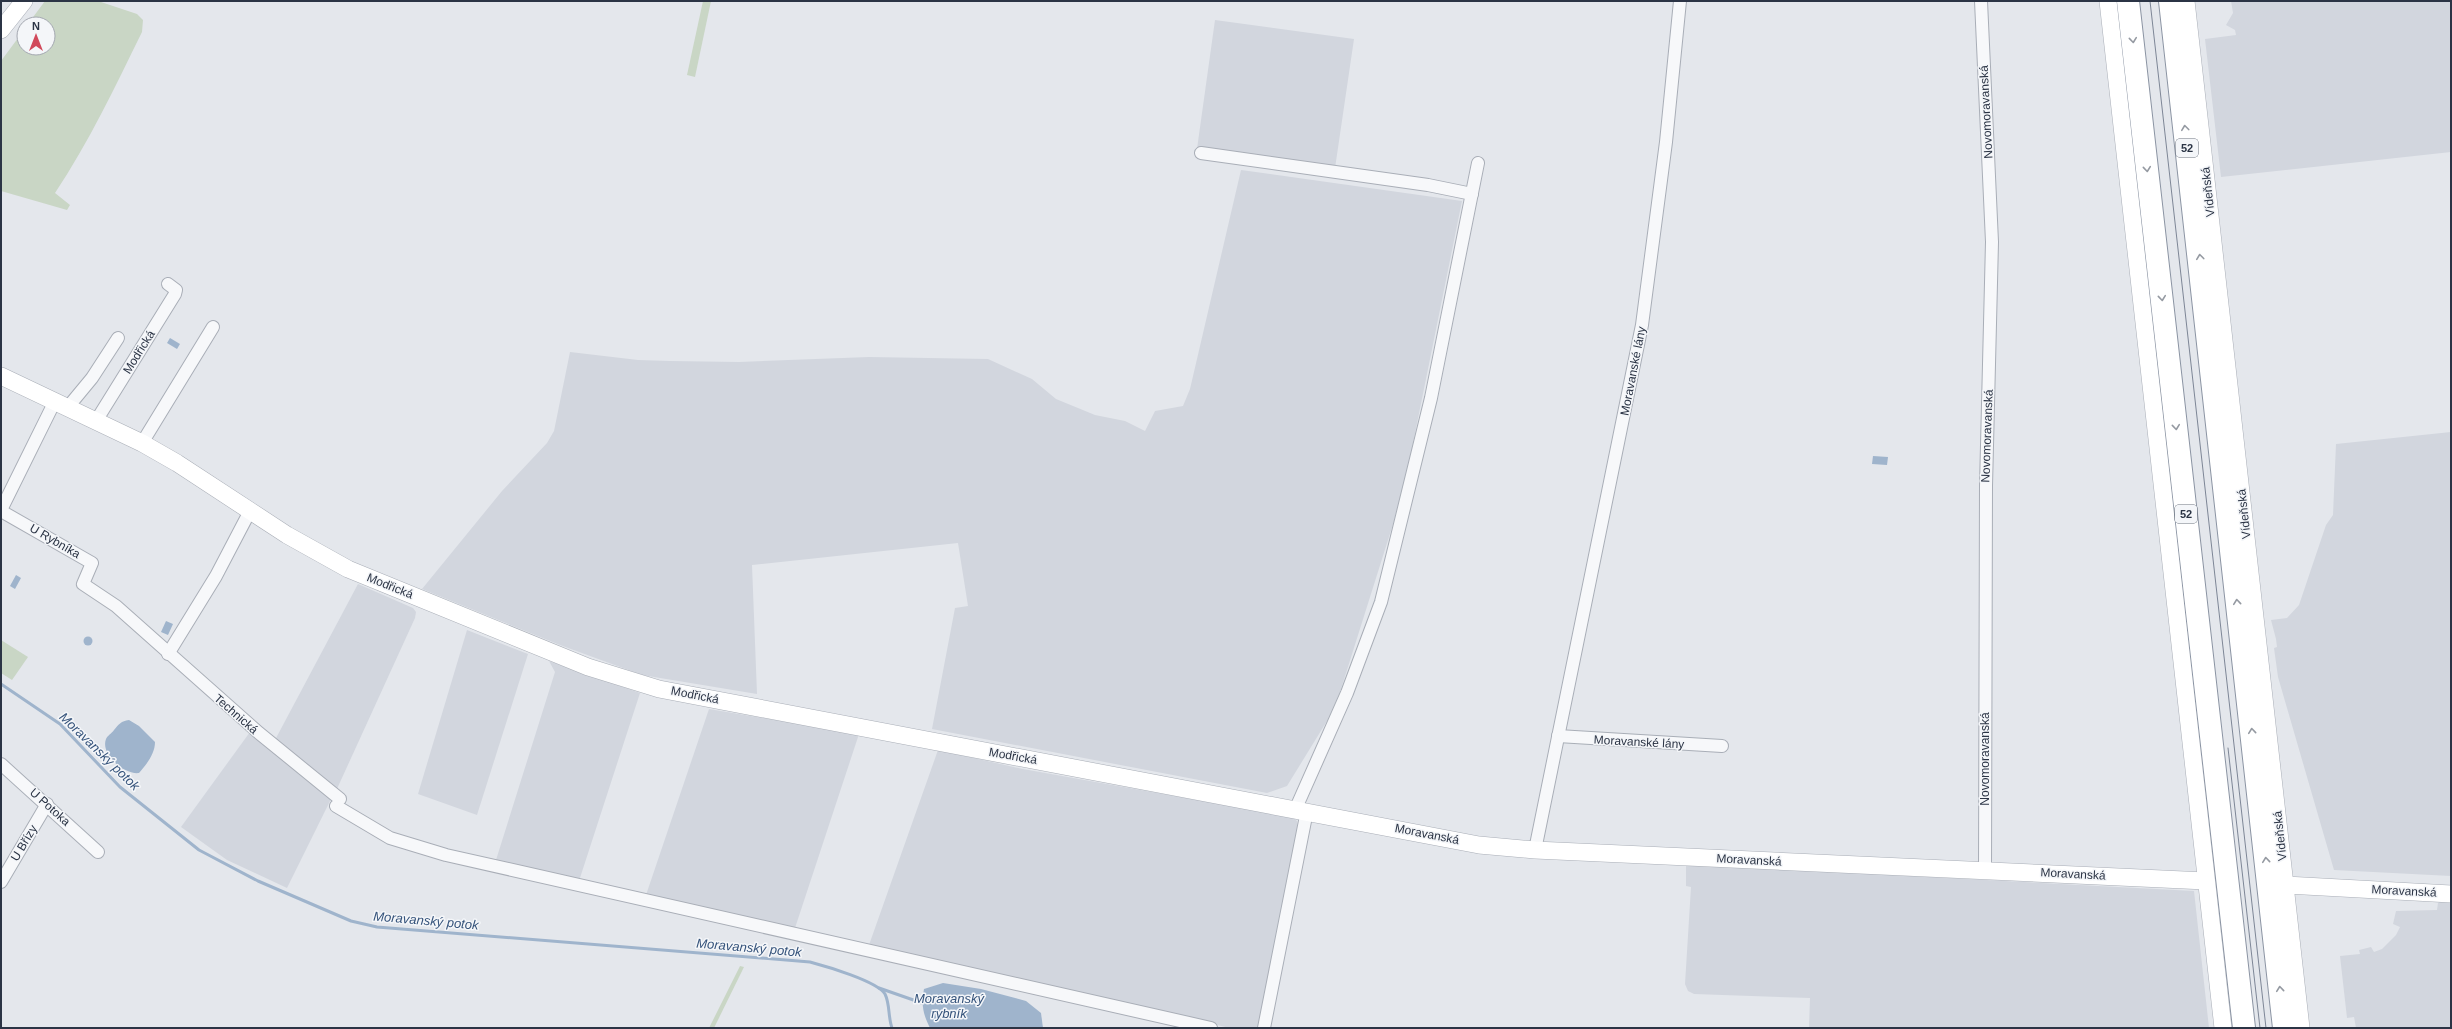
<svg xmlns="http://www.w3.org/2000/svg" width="2452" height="1029" font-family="Arial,sans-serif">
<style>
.built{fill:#d2d6de}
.green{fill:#c9d6c5}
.water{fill:#9fb4cc}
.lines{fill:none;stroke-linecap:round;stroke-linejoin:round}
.stream{stroke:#9fb4cc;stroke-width:3}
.street-casing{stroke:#a9aeb7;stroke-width:14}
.secondary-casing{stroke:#a9aeb7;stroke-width:18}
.highway-casing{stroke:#8b94a3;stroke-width:24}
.street{stroke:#f7f8fa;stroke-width:12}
.secondary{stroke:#fff;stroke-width:17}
.highway{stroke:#fff;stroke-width:22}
.tram{stroke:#7d8696;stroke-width:1}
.oneway{stroke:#959aa2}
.labels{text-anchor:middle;stroke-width:3;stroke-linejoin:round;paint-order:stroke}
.shield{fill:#f4f6f9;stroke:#676e7b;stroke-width:1}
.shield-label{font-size:11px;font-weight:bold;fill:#2b3445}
.street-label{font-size:12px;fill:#2b3445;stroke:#f4f6f9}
.water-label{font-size:13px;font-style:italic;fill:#34527a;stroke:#f4f6f9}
</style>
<rect width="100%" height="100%" fill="#e4e7ec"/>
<g class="built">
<polygon points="2231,1 2451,1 2451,152 2221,177 2205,39 2236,35 2235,30 2226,25 2233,13"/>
<polygon points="1215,20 1354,39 1334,175 1196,156"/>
<polygon points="1241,170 1462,201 1410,458 1394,521 1335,708 1287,786 1267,793 932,729 955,608 968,606 958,543 752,565 757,694 642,675 560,645 422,589 502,491 547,443 554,431 570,352 638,360 670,361 739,362 869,357 988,359 1032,379 1056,399 1095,415 1125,421 1145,431 1155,411 1183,406 1190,389"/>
<polygon points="2451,432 2451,876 2334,870 2278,677 2274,648 2277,647 2276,639 2271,620 2287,618 2299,605 2326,525 2333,515 2336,444"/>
<polygon points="358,584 413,608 416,612 415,618 336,791 275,740"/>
<polygon points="467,630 528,654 477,815 418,794"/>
<polygon points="549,661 640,693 579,881 496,860 555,672"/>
<polygon points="709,709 859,734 795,928 646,895"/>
<polygon points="250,732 331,799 287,888 227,860 181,827"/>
<polygon points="938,750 1023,769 1292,817 1297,821 1298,830 1286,901 1258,1028 1230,1028 869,945"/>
<polygon points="1686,864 2194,891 2209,1028 1809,1028 1810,998 1694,994 1688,991 1685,984 1691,887 1686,886"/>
<polygon points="2442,900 2451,900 2451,1028 2356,1028 2354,1017 2347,1018 2340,956 2360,954 2359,950 2371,947 2374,952 2382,949 2396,935 2400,927 2393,924 2396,911 2437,910 2438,903"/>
</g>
<g class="green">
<path d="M45,1H98L137,14L143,20L142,32C115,87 89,142 55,193L70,205L67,210L1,191V61L24,30V48H48V24H28Z"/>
<polygon points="703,1 711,1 695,77 687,75"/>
<polygon points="1,640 28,657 12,680 1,673"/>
<polygon points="740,966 744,967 714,1028 709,1028"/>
</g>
<g class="water">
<polygon points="170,338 180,344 177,349 167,343"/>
<polygon points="1873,456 1888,457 1887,465 1872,464"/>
<polygon points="16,575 21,578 15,589 10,586"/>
<polygon points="166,621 173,624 168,635 161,632"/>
<circle cx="88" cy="641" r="4.5"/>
<path d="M129,720L139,726L155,742C155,754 146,765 139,773C125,775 100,755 106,739C107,736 112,733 114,730C119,724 121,721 129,720Z"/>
<path d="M943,983L981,989L1026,1001L1041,1013L1043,1028H930C923,1014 921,1005 924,989Z"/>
</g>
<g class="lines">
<g class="stream">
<path d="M1,684L60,724L120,787L199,850L258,881L351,921L377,927L810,962C825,966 877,981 885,994C890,1004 888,1017 892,1028"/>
<polyline points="879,988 922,1003"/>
</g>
<defs>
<g id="street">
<polyline points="1981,1 1992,242 1986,486 1985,870"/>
<polyline points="1201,153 1428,185 1472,194"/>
<polyline points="68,407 92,378 118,338"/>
<polyline points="96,421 175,294 176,290 168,284"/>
<polyline points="142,443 213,327"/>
<polyline points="1,510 55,401"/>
<polyline points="1,511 92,563 83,584 116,606 259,733 340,799"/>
<polyline points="168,654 216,576 250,511"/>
<polyline points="1558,736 1722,746"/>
<polyline points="1,764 98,852"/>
<polyline points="336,806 390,838 446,855 1211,1028"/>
<polyline points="1296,808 1347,693 1381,602 1431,398 1478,163"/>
<polyline points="1535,850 1642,325 1666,142 1680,1"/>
<polyline points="1,882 47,804"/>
<polyline points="1264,1028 1307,811"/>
</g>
<g id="secondary">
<polyline points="2108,1 2223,1028"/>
<polyline points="2186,1 2301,1028"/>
<polyline points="1,30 24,1"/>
<polyline points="1,376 142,443 177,463 287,535 348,569 588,667 659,689 1479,845 1535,850 2206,881"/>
<polyline points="2285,885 2451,894"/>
</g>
<g id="highway">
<polyline points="2128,1 2244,1028"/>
<polyline points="2170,1 2284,1028"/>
</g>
</defs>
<use href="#street" class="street-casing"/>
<use href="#secondary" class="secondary-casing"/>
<use href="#highway" class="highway-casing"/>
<use href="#street" class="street"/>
<use href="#secondary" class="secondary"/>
<use href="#highway" class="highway"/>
<g class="tram">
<polyline points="2150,1 2266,1028"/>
<polyline points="2228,748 2260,1028"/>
</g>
</g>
<defs><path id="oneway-chevron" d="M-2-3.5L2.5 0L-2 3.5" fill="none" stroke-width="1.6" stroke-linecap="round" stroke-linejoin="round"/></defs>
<g class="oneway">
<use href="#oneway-chevron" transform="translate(2133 40) rotate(84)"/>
<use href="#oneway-chevron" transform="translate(2185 128) rotate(-97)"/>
<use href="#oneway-chevron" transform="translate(2147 169) rotate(84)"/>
<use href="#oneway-chevron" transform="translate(2200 257) rotate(-97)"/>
<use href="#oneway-chevron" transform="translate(2162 298) rotate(84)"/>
<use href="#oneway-chevron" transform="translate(2176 427) rotate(84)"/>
<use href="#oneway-chevron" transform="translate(2237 602) rotate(-96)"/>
<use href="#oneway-chevron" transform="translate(2252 731) rotate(-96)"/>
<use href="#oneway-chevron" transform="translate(2266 860) rotate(-96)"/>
<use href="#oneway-chevron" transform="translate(2280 989) rotate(-96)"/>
</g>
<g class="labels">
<g class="shield">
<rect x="2176" y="139" width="22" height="18" rx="3"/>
<rect x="2175" y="505" width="22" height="18" rx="3"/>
</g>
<g class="shield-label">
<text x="2187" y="152">52</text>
<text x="2186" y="518">52</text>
</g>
<g class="street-label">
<text transform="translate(1986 112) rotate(-93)" y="4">Novomoravanská</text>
<text transform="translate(2208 192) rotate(-96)" y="4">Vídeňská</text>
<text transform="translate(139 352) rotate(-58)" y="4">Modřická</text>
<text transform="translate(1633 371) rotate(-79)" y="4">Moravanské lány</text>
<text transform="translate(1987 436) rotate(-88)" y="4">Novomoravanská</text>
<text transform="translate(2244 514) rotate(-96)" y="4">Vídeňská</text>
<text transform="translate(55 541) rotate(30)" y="4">U Rybníka</text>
<text transform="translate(390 586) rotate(22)" y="4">Modřická</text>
<text transform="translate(695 695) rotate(11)" y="4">Modřická</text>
<text transform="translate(236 714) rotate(41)" y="4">Technická</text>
<text transform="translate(1639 742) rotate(3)" y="4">Moravanské lány</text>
<text transform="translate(1013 756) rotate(10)" y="4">Modřická</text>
<text transform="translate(1985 759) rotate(-90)" y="4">Novomoravanská</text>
<text transform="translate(50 807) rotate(42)" y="4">U Potoka</text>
<text transform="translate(1427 834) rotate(11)" y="4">Moravanská</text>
<text transform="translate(2280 836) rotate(-96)" y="4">Vídeňská</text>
<text transform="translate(24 843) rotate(-59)" y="4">U Břízy</text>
<text transform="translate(1749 860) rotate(3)" y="4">Moravanská</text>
<text transform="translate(2073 874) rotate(3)" y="4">Moravanská</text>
<text transform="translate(2404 891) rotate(3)" y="4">Moravanská</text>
</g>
<g class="water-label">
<text transform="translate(100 751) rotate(44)" y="5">Moravanský potok</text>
<text transform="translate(426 920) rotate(5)" y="5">Moravanský potok</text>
<text transform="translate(749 947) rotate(5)" y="5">Moravanský potok</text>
<text x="949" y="1003">Moravanský<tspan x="949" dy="15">rybník</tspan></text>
</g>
</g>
<rect width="2452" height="1029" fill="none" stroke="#2b3445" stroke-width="4"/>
<g transform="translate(36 36)"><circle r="19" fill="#f4f6f9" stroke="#a4a8b1"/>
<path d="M0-3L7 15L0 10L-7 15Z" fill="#d1495b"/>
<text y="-6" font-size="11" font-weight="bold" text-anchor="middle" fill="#2b3445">N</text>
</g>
</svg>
